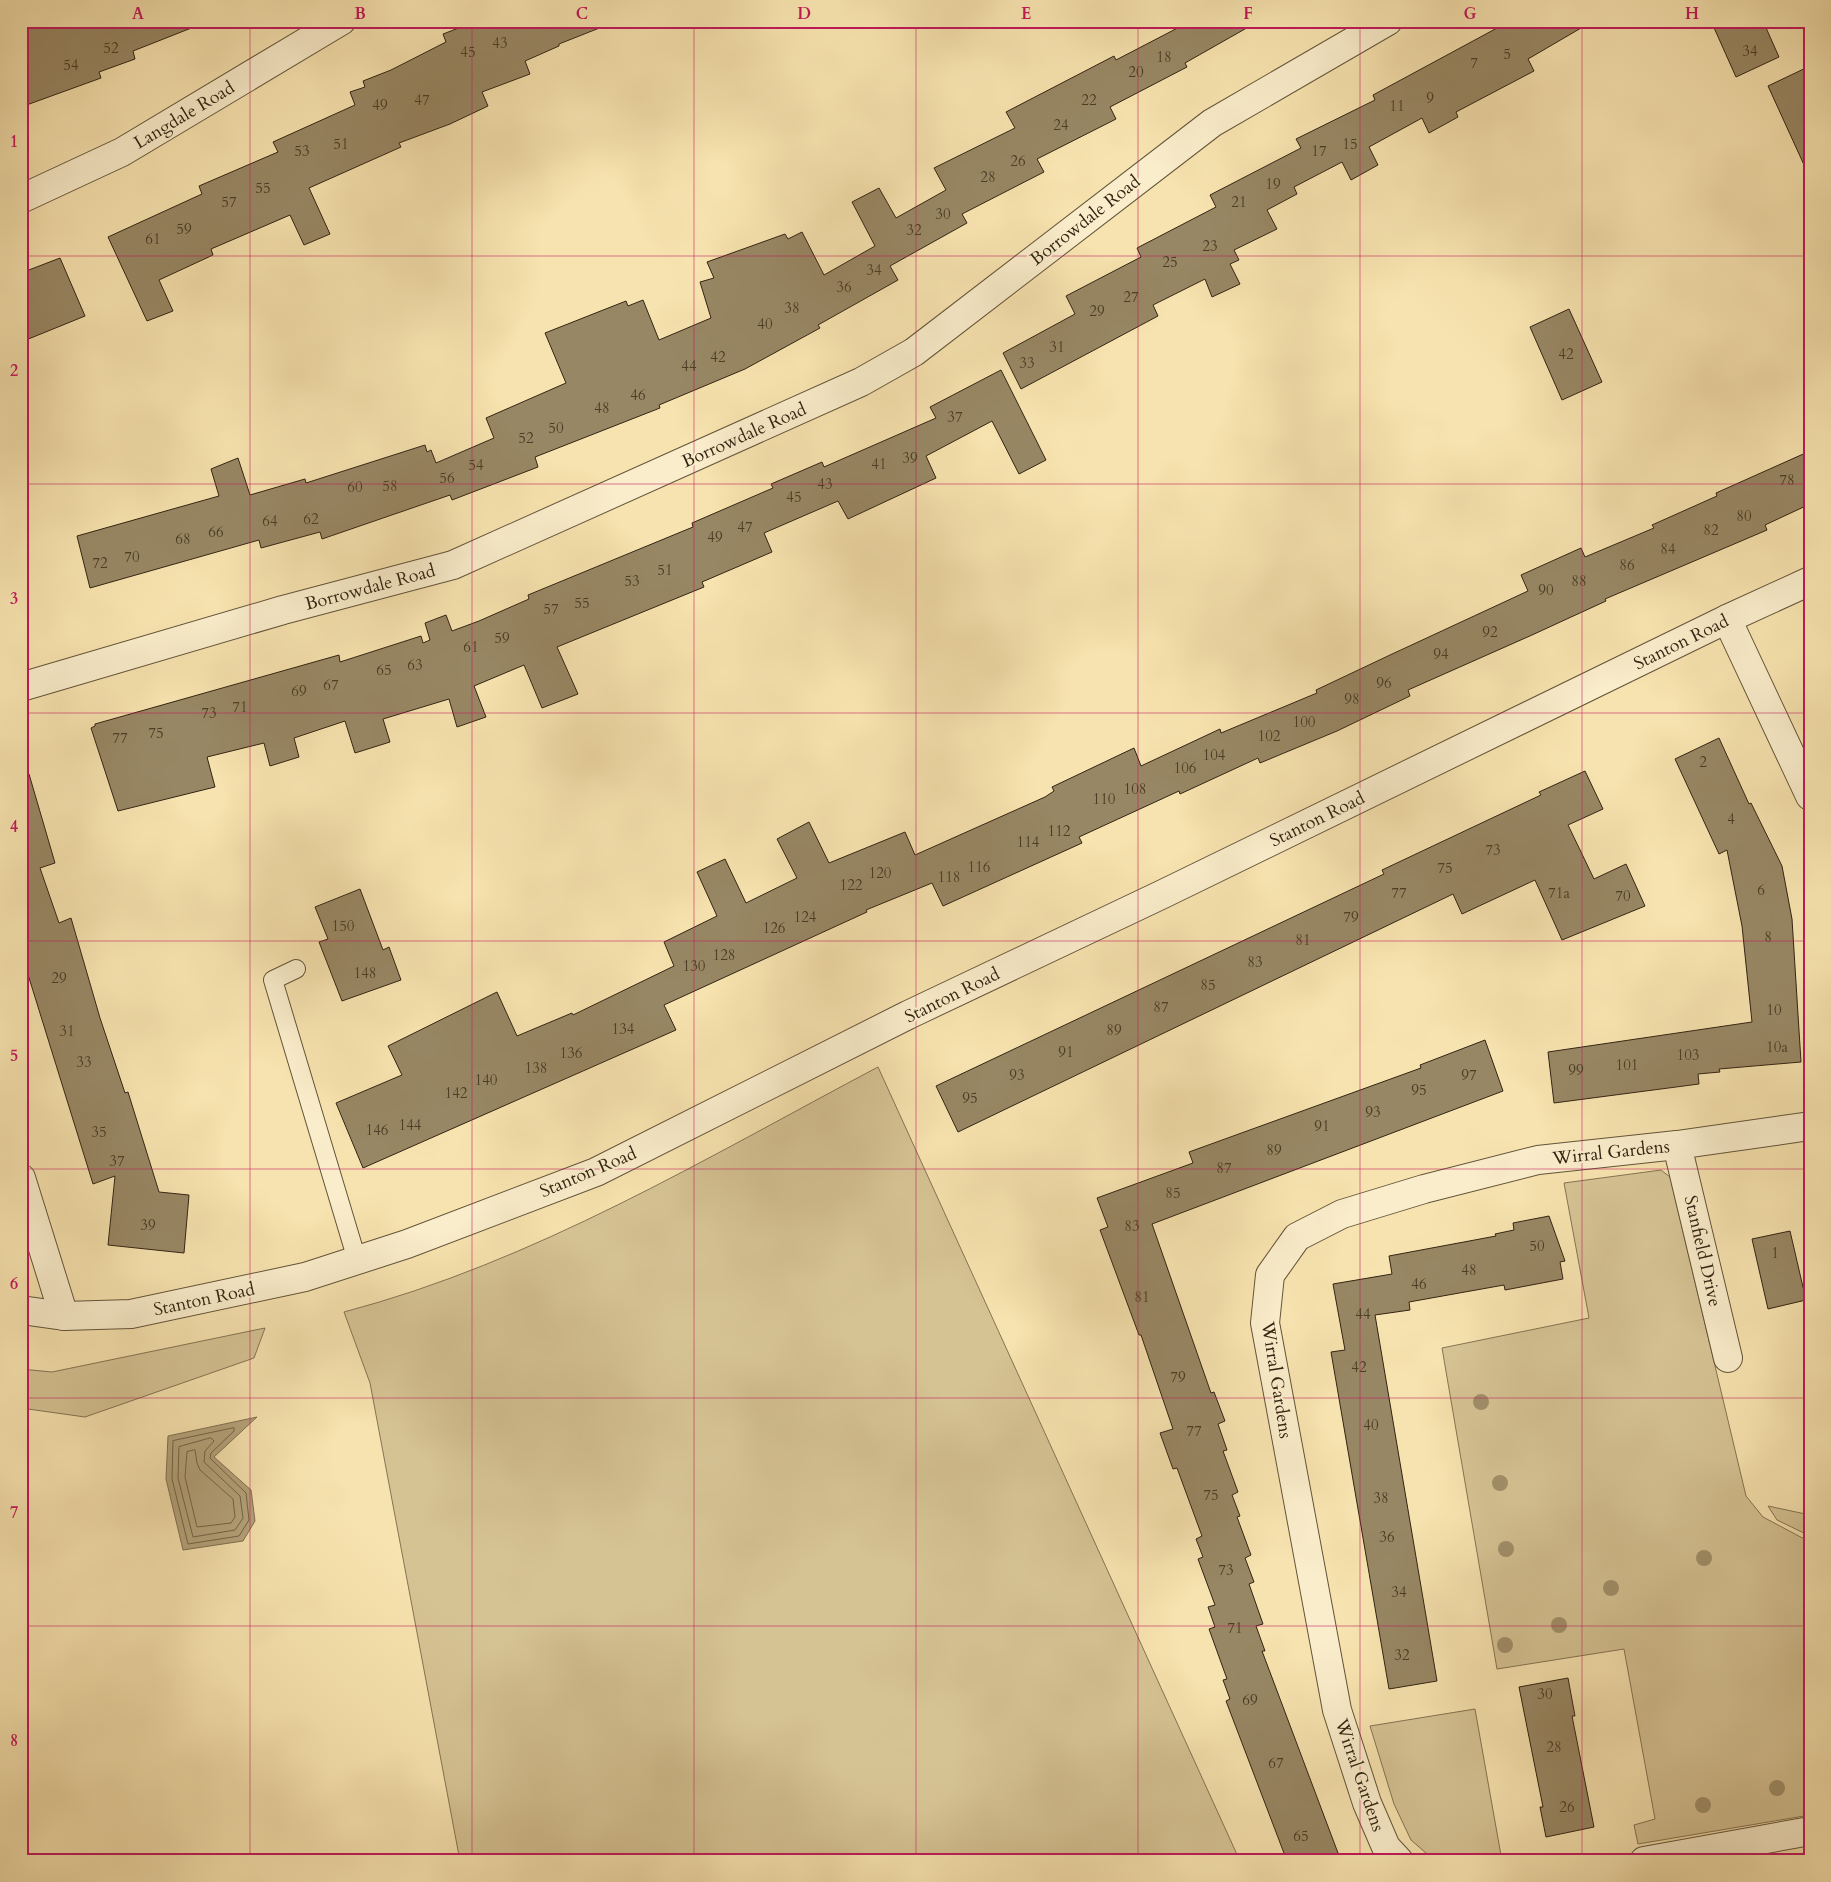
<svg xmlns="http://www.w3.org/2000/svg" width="1831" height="1882" font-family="Cardo,serif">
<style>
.green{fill:#d6c394;stroke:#847453}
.water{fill:#b4a27a;stroke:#807050}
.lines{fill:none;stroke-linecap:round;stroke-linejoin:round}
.shore{stroke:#736346;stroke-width:1}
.building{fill:#988764;stroke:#322412}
.service-casing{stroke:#635439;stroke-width:20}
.minor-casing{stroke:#635439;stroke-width:30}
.tertiary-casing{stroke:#635439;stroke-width:30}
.service{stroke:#faedcb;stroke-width:18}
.minor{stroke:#faedcb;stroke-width:28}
.tertiary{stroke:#faedcb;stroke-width:28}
.tree{fill:#a1906a}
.grid{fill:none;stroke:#c2185b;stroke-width:1;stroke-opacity:0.55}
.labels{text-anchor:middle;stroke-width:4;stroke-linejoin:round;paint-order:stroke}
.number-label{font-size:15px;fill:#4c3d26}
.street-label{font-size:18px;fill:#322412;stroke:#faedcb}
.neatline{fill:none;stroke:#c2185b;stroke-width:2}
.grid-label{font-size:16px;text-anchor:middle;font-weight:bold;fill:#c2185b}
</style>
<rect width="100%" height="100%" fill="#f7e3af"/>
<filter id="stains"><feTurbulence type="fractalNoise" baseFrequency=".004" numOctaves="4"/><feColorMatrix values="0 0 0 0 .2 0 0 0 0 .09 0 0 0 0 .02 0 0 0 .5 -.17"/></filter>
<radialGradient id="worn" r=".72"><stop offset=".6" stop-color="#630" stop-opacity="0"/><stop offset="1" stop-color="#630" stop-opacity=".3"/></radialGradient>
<g class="green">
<path d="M878,1067L1240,1861H460L370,1383L344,1312C534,1262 706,1158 878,1067Z"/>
<polygon points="1661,1170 1670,1177 1746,1496 1763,1517 1810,1542 1810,1815 1638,1844 1634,1825 1655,1819 1624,1649 1497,1669 1442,1348 1589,1318 1564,1183"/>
<polygon points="265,1328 254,1358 85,1417 21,1408 21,1369 52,1372"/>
<polygon points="1768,1506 1810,1515 1810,1536 1777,1520"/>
<polygon points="1475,1709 1502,1861 1434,1860 1411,1840 1394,1804 1370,1726"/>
</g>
<polygon class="water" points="257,1417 214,1457 251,1490 255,1521 243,1541 183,1550 166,1479 168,1436"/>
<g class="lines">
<g class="shore">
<polygon points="234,1428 234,1431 211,1453 210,1458 246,1493 249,1520 239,1536 188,1544 172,1479 173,1441"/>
<polygon points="211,1438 214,1441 205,1451 204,1462 240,1496 243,1518 235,1530 193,1537 178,1478 179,1447"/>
<polygon points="195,1450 197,1463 200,1470 233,1499 235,1517 231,1523 197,1527 185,1477 187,1452"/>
</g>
</g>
<g class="building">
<polygon points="21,21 204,21 204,23 133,51 135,59 99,72 101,78 21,107"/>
<polygon points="477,21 611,21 612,23 559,44 559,46 525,61 530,74 482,92 488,106 450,124 399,143 401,147 309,188 330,234 304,245 290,215 211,249 213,255 159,280 173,311 147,321 108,237 202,194 199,186 278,152 273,142 355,105 350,92 365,87 363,81 391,70 446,42 443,34"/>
<polygon points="1191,21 1259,21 1185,63 1187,67 1110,107 1116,119 1037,159 1044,172 962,214 967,223 890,266 898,280 818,325 820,328 745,369 659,405 660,408 535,457 538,467 452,500 450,495 322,539 320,532 261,548 259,540 90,588 77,536 219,496 211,469 238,458 250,495 305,479 306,483 425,445 427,452 431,450 436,463 494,438 486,418 566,383 545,333 626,301 628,306 643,300 659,340 711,318 700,282 714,278 707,262 785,234 788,239 802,232 824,275 875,246 852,202 879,188 896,218 946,190 934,168 1015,128 1006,112 1114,56 1116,60"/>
<polygon points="1510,21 1593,21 1528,59 1534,71 1456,112 1458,117 1429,133 1422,118 1369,147 1378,165 1351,180 1342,162 1294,187 1297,194 1267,210 1277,229 1234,250 1239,260 1230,264 1240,284 1212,297 1205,279 1153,305 1158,316 1021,389 1003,353 1075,314 1066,296 1141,257 1137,248 1216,207 1210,195 1301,148 1296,139 1375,100 1373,95"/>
<polygon points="1711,21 1763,21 1779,57 1736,77"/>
<polygon points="1810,66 1810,178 1768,86"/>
<polygon points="60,258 85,316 21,342 21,273"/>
<polygon points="1569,309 1602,382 1562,400 1530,327"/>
<polygon points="1001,370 1046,460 1019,474 992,421 926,456 936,478 848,519 838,501 764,533 772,552 702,582 704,587 557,647 578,694 542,708 524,665 474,686 486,717 457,727 449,699 383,719 390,742 355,753 345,721 294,738 299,757 270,766 264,743 207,757 215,787 118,811 91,728 95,726 95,724 339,655 340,662 421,636 423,643 430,640 425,623 446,615 452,631 479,621 529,599 528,595 693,527 692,523 773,488 771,484 822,462 824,467 936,418 930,407"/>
<polygon points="1810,451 1810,504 1765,525 1767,530 1605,599 1606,601 1532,635 1408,690 1410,696 1337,731 1260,763 1258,758 1180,794 1179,791 1079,837 1082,843 943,906 932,883 866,910 867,912 664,1005 676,1030 363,1168 336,1103 402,1075 388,1046 497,992 517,1036 572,1013 573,1015 674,966 664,942 717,916 697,872 725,859 746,903 797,878 777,839 809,822 829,863 905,832 915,855 1045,797 1054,791 1052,787 1134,748 1141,766 1220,729 1221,733 1317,693 1316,690 1390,655 1528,591 1521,575 1581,548 1585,557 1654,528 1652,525 1717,496 1716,493"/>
<polygon points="1719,738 1749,804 1751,803 1782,866 1792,919 1801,1062 1719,1069 1720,1072 1698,1074 1699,1084 1554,1103 1548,1052 1752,1022 1742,926 1727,850 1719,854 1675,759"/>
<polygon points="1585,771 1603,809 1568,825 1594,879 1626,864 1645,906 1562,940 1535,880 1462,914 1453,894 958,1132 936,1086 1384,874 1382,870 1541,795 1539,792"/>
<polygon points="29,774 55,863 40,868 59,923 71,918 100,1018 125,1093 128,1092 159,1192 189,1195 184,1253 108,1245 115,1176 93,1184 21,952 21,776"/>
<polygon points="360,889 383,950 389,947 401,980 342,1001 319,942 328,939 315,907"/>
<polygon points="1485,1040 1503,1091 1152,1224 1211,1393 1214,1392 1225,1421 1218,1424 1227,1450 1223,1451 1238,1492 1232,1495 1240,1516 1237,1517 1251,1555 1245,1558 1254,1582 1249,1584 1263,1624 1256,1626 1265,1651 1262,1651 1341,1861 1287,1861 1226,1701 1230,1699 1223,1680 1227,1679 1209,1629 1215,1627 1208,1607 1215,1605 1198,1559 1203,1557 1196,1539 1202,1536 1177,1468 1173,1469 1160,1433 1173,1429 1141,1335 1139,1335 1100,1230 1108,1227 1097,1198 1193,1163 1189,1152 1421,1068 1420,1065"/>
<polygon points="1549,1216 1565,1261 1560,1262 1563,1279 1505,1290 1504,1285 1409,1302 1410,1310 1375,1315 1437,1681 1389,1689 1331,1352 1345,1350 1333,1284 1392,1274 1389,1256 1496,1236 1495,1234 1514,1230 1513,1223"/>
<polygon points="1790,1231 1806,1300 1768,1309 1752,1239"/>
<polygon points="1568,1678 1575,1716 1572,1716 1594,1827 1546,1837 1540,1807 1543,1807 1519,1687"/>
</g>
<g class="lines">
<defs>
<polyline id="service" points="296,969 273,980 357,1260"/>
<g id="minor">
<polyline points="21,199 122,152 341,21"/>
<polyline points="1727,619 1810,796"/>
<polyline points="21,687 283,610 453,565 861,382 914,352 1212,123 1388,21"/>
<polyline points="1677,1145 1728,1358"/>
<polyline points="21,1178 64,1316"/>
<polyline points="1399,1861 1386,1847 1367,1803 1337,1710 1265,1323 1270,1275 1297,1237 1342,1214 1424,1189 1538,1160 1677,1145 1810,1126"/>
<polyline points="1644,1861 1810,1831"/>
</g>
<polyline id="tertiary" points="21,1310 64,1316 131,1314 305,1277 407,1244 596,1172 908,1015 1163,894 1727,619 1810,581"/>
</defs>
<use href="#service" class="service-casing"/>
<use href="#minor" class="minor-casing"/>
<use href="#tertiary" class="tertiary-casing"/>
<use href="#service" class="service"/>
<use href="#minor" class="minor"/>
<use href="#tertiary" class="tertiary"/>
</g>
<g class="tree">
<circle cx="1481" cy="1402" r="8"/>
<circle cx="1500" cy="1483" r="8"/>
<circle cx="1506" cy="1549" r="8"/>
<circle cx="1704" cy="1558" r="8"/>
<circle cx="1611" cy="1588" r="8"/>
<circle cx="1559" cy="1625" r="8"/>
<circle cx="1505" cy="1645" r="8"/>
<circle cx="1777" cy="1788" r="8"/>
<circle cx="1703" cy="1805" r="8"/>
</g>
<path class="grid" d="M250,21V1861M472,21V1861M694,21V1861M916,21V1861M1138,21V1861M1360,21V1861M1582,21V1861M21,256H1810M21,484H1810M21,713H1810M21,941H1810M21,1169H1810M21,1398H1810M21,1626H1810"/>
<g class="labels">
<g class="number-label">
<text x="500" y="48">43</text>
<text x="111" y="53">52</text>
<text x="1750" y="56">34</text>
<text x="468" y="57">45</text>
<text x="1507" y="59">5</text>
<text x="1164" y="62">18</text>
<text x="1474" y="68">7</text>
<text x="71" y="70">54</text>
<text x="1136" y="77">20</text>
<text x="1430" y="103">9</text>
<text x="422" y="105">47</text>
<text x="1089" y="105">22</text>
<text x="380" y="110">49</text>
<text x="1397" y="111">11</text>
<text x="1061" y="130">24</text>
<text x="341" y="149">51</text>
<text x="1350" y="149">15</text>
<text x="302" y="156">53</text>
<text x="1319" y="156">17</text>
<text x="1018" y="166">26</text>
<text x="988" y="182">28</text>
<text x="1273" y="189">19</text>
<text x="263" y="193">55</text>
<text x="229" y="207">57</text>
<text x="1239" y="207">21</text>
<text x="943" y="219">30</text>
<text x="184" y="234">59</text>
<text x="914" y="235">32</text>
<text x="153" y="244">61</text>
<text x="1210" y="251">23</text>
<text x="1170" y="267">25</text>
<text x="874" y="275">34</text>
<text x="844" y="292">36</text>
<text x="1131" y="302">27</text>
<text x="792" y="313">38</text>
<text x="1097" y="316">29</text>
<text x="765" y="329">40</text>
<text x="1057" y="352">31</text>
<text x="1566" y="359">42</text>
<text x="718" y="362">42</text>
<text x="1027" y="368">33</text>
<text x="689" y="371">44</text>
<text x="638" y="400">46</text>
<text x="602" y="413">48</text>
<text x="955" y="422">37</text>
<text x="556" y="433">50</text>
<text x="526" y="443">52</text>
<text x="910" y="463">39</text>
<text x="879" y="469">41</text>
<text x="476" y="470">54</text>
<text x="447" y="483">56</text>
<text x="1787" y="485">78</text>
<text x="825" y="489">43</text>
<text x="390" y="491">58</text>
<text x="355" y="492">60</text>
<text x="794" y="502">45</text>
<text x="1744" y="521">80</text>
<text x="311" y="524">62</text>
<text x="270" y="526">64</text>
<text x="745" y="532">47</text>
<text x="1711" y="535">82</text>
<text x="216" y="537">66</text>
<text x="715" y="542">49</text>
<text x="183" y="544">68</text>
<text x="1668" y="554">84</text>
<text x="132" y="562">70</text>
<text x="100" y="568">72</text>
<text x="1627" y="570">86</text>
<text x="665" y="575">51</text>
<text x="632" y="586">53</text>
<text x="1579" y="586">88</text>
<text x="1546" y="595">90</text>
<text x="582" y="608">55</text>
<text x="551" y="614">57</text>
<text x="1490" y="637">92</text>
<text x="502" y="643">59</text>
<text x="471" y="652">61</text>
<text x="1441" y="659">94</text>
<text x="415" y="670">63</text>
<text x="384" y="675">65</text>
<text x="1384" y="688">96</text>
<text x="331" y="690">67</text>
<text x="299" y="696">69</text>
<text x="1352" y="704">98</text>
<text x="240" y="712">71</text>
<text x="209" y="718">73</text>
<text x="1304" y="727">100</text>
<text x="156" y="738">75</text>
<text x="1269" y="741">102</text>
<text x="120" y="743">77</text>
<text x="1214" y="760">104</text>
<text x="1703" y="767">2</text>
<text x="1185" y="773">106</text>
<text x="1135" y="794">108</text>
<text x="1104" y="804">110</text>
<text x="1731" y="824">4</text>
<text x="1059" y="836">112</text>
<text x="1028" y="847">114</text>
<text x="1493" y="855">73</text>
<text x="979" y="872">116</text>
<text x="1445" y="873">75</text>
<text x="880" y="878">120</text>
<text x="949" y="882">118</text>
<text x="851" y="890">122</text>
<text x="1761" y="895">6</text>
<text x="1399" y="898">77</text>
<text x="1559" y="898">71a</text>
<text x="1623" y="901">70</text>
<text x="805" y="922">124</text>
<text x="1351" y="922">79</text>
<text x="343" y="931">150</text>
<text x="774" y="933">126</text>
<text x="1768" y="942">8</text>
<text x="1303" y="945">81</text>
<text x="724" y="960">128</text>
<text x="1255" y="967">83</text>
<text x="694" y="971">130</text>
<text x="365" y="978">148</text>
<text x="59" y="983">29</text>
<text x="1208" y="990">85</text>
<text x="1161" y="1012">87</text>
<text x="1774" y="1015">10</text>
<text x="623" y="1034">134</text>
<text x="1114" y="1035">89</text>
<text x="67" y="1036">31</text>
<text x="1777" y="1052">10a</text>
<text x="1066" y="1057">91</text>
<text x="571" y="1058">136</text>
<text x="1688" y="1060">103</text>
<text x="84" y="1067">33</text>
<text x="1627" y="1070">101</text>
<text x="536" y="1073">138</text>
<text x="1576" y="1075">99</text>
<text x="1017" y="1080">93</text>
<text x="1469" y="1080">97</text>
<text x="486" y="1085">140</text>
<text x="1419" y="1095">95</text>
<text x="456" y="1098">142</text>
<text x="970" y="1103">95</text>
<text x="1373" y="1117">93</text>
<text x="410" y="1130">144</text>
<text x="1322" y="1131">91</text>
<text x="377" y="1135">146</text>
<text x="99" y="1137">35</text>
<text x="1274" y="1155">89</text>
<text x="117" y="1166">37</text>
<text x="1224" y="1173">87</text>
<text x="1173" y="1198">85</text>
<text x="148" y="1230">39</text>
<text x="1132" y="1231">83</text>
<text x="1537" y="1251">50</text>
<text x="1775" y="1258">1</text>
<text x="1469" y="1275">48</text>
<text x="1419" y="1289">46</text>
<text x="1142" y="1302">81</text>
<text x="1363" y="1319">44</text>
<text x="1359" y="1372">42</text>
<text x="1178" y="1382">79</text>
<text x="1371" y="1430">40</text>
<text x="1194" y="1436">77</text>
<text x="1211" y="1500">75</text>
<text x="1381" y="1503">38</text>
<text x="1387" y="1542">36</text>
<text x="1226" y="1575">73</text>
<text x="1399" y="1597">34</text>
<text x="1235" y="1633">71</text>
<text x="1402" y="1660">32</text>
<text x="1545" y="1699">30</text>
<text x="1250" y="1705">69</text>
<text x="1554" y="1752">28</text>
<text x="1276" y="1768">67</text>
<text x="1567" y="1812">26</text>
<text x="1301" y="1841">65</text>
</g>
<g class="street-label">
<text transform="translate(184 115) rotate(-31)" y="6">Langdale Road</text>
<text transform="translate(1085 220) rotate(-38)" y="6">Borrowdale Road</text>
<text transform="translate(744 435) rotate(-24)" y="6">Borrowdale Road</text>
<text transform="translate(370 587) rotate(-15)" y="6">Borrowdale Road</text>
<text transform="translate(1681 642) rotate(-26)" y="6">Stanton Road</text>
<text transform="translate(1317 819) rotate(-26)" y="6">Stanton Road</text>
<text transform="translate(952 995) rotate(-26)" y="6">Stanton Road</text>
<text transform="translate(1611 1152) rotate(-6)" y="6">Wirral Gardens</text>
<text transform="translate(588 1172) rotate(-23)" y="6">Stanton Road</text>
<text transform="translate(1703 1251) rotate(77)" y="6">Stanfield Drive</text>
<text transform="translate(204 1299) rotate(-12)" y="6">Stanton Road</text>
<text transform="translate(1277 1380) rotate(81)" y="6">Wirral Gardens</text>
<text transform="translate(1360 1775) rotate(71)" y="6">Wirral Gardens</text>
</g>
</g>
<rect width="1831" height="1882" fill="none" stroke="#f7e3af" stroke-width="55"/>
<rect x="28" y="28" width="1776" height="1826" class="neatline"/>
<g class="grid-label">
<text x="138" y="19">A</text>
<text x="360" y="19">B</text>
<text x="582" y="19">C</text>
<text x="804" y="19">D</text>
<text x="1026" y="19">E</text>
<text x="1248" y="19">F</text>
<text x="1470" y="19">G</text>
<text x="1692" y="19">H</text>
<text x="14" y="147">1</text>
<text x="14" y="376">2</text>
<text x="14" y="604">3</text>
<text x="14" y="832">4</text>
<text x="14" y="1061">5</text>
<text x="14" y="1289">6</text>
<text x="14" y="1518">7</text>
<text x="14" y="1746">8</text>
</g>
<rect width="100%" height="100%" filter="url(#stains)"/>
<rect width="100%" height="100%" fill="url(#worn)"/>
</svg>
